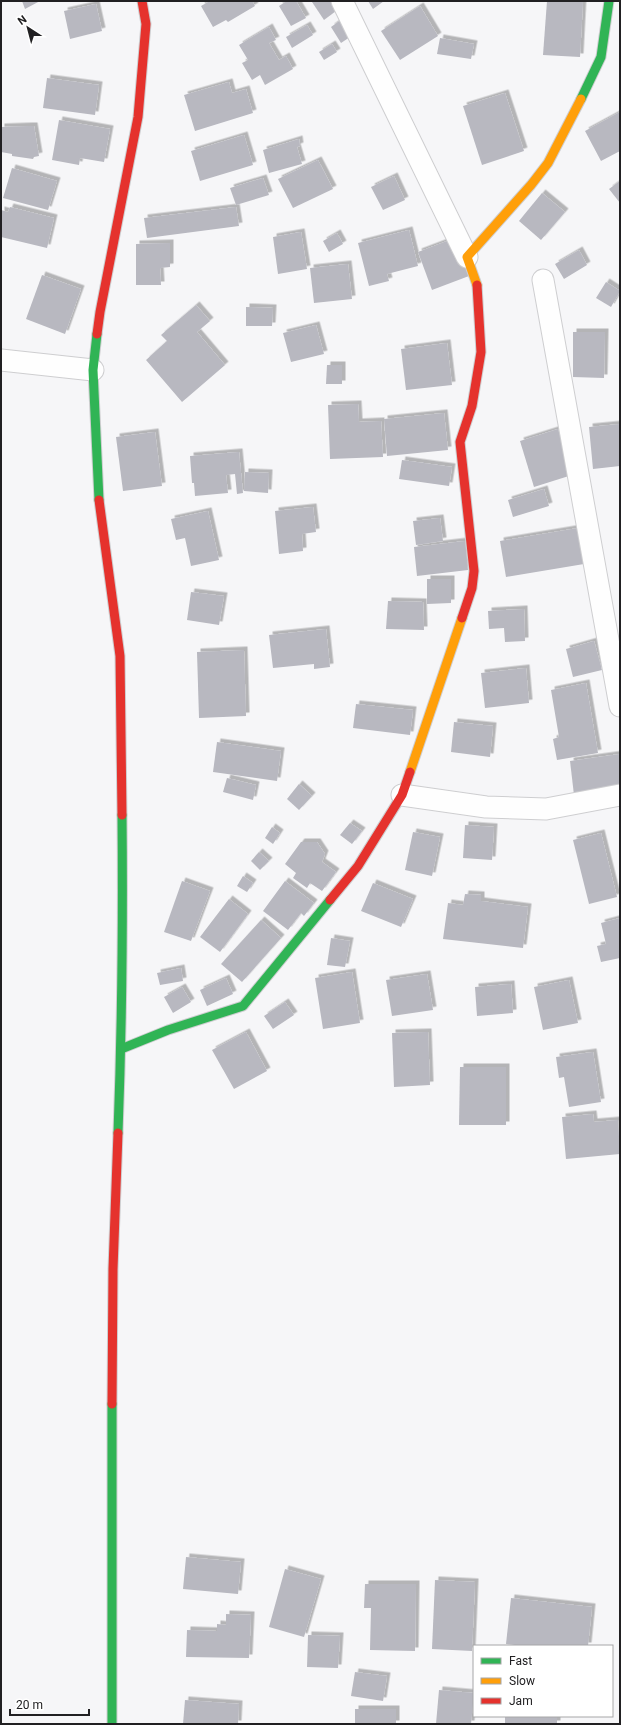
<svg xmlns="http://www.w3.org/2000/svg" width="621" height="1725" font-family="Roboto,sans-serif">
<style>
.building{fill:#b8b8c0;filter:url(#shadow)}
.lines{fill:none;stroke-linecap:round;stroke-linejoin:round}
.street-casing{stroke:#ceced0;stroke-width:23}
.fast-casing{stroke:#ceced0;stroke-width:11}
.slow-casing{stroke:#ceced0;stroke-width:11}
.jam-casing{stroke:#ceced0;stroke-width:11}
.street{stroke:#fefefe;stroke-width:21}
.fast{stroke:#30b455;stroke-width:9}
.slow{stroke:#ff9f0a;stroke-width:9}
.jam{stroke:#e5322d;stroke-width:9}
</style>
<defs>
<filter id="shadow"><feDropShadow dx="3.5" dy="-3.5" stdDeviation="0" flood-color="#0004"/></filter>
</defs>
<rect width="100%" height="100%" fill="#f6f6f8"/>
<g class="building">
<polygon points="22,1 40,1 25,9"/>
<polygon points="210,1 252,1 255,6 228,22 226,20 213,27 201,6"/>
<polygon points="287,1 296,1 306,18 291,26 279,6"/>
<polygon points="313,1 335,1 340,8 324,20 312,2"/>
<polygon points="368,1 384,1 373,9"/>
<polygon points="547,1 583,1 580,57 543,55"/>
<polygon points="96,4 102,31 70,39 64,11"/>
<polygon points="420,6 438,36 400,60 381,31"/>
<polygon points="345,17 356,33 341,43 331,27"/>
<polygon points="307,25 313,35 292,48 286,37"/>
<polygon points="269,27 276,40 269,43 279,60 286,56 293,69 265,85 260,75 252,80 242,63 248,60 239,45"/>
<polygon points="440,38 474,44 471,59 437,54"/>
<polygon points="332,44 337,52 324,60 319,52"/>
<polygon points="47,78 99,85 95,115 43,108"/>
<polygon points="229,82 232,93 246,89 253,113 195,131 184,95"/>
<polygon points="505,93 524,151 482,165 463,106"/>
<polygon points="620,112 620,151 601,161 585,131"/>
<polygon points="59,120 110,129 104,162 80,158 79,165 52,160"/>
<polygon points="29,126 34,126 39,156 34,157 33,159 12,156 12,154 1,152 1,127"/>
<polygon points="244,135 253,165 200,181 191,151"/>
<polygon points="299,139 300,146 297,147 302,164 269,173 263,150"/>
<polygon points="318,160 333,189 293,208 278,179"/>
<polygon points="12,168 57,181 48,210 3,198"/>
<polygon points="394,176 405,200 383,210 371,187"/>
<polygon points="263,178 269,195 236,205 230,188"/>
<polygon points="620,181 620,203 609,189"/>
<polygon points="542,193 565,212 541,240 519,221"/>
<polygon points="10,207 54,218 47,248 1,237 1,210 8,212"/>
<polygon points="236,207 239,226 147,238 144,218"/>
<polygon points="409,230 418,266 387,274 389,281 369,286 358,243"/>
<polygon points="301,232 307,269 278,274 273,237"/>
<polygon points="337,233 343,244 329,252 323,241"/>
<polygon points="455,238 469,276 432,290 418,252"/>
<polygon points="170,243 170,267 160,268 161,285 136,285 136,244"/>
<polygon points="579,250 587,265 564,279 555,264"/>
<polygon points="348,264 352,299 314,303 310,268"/>
<polygon points="42,275 81,289 65,334 26,319"/>
<polygon points="606,282 620,291 611,307 596,298"/>
<polygon points="196,305 210,321 197,332 225,365 182,402 146,360 167,341 161,335"/>
<polygon points="246,307 273,308 272,326 246,326"/>
<polygon points="316,325 324,354 291,362 283,333"/>
<polygon points="573,332 605,332 604,378 573,377"/>
<polygon points="447,343 452,385 406,390 401,349"/>
<polygon points="327,365 342,365 342,384 326,384"/>
<polygon points="358,404 359,422 381,421 383,457 330,459 328,405"/>
<polygon points="444,413 448,450 387,456 384,419"/>
<polygon points="620,424 620,466 593,469 589,427"/>
<polygon points="558,429 572,475 534,487 520,441"/>
<polygon points="155,432 162,486 123,491 116,437"/>
<polygon points="239,452 243,493 237,494 235,474 226,475 228,493 195,496 194,483 192,483 190,456"/>
<polygon points="402,460 452,467 449,486 399,479"/>
<polygon points="245,472 269,473 268,493 244,491"/>
<polygon points="544,489 549,506 513,517 508,500"/>
<polygon points="313,507 316,532 302,534 303,551 279,554 275,511"/>
<polygon points="208,511 219,560 191,566 185,538 176,540 171,519"/>
<polygon points="440,518 443,541 416,545 413,521"/>
<polygon points="578,528 584,564 506,577 500,541"/>
<polygon points="465,541 468,570 417,576 414,547"/>
<polygon points="427,579 451,579 451,603 427,604"/>
<polygon points="191,592 224,596 219,625 187,620"/>
<polygon points="388,601 423,602 424,630 386,629"/>
<polygon points="524,609 525,641 505,642 504,628 489,629 488,611"/>
<polygon points="326,629 330,667 314,669 314,664 273,668 269,635"/>
<polygon points="594,641 602,670 573,677 566,649"/>
<polygon points="244,650 246,716 199,718 197,652"/>
<polygon points="526,668 529,703 485,708 481,673"/>
<polygon points="586,683 598,753 557,760 553,739 559,737 551,690"/>
<polygon points="356,704 413,710 410,735 353,728"/>
<polygon points="454,722 493,726 490,757 451,752"/>
<polygon points="217,742 281,751 277,781 213,772"/>
<polygon points="620,754 620,788 574,795 570,761"/>
<polygon points="227,778 256,785 253,800 223,792"/>
<polygon points="299,784 312,796 299,810 287,799"/>
<polygon points="350,823 362,831 352,844 340,835"/>
<polygon points="465,825 494,827 492,860 463,858"/>
<polygon points="272,827 280,833 273,844 265,838"/>
<polygon points="413,832 440,837 432,876 405,870"/>
<polygon points="601,833 617,897 589,904 573,840"/>
<polygon points="301,842 317,842 325,854 322,862 336,872 322,891 310,883 307,888 293,878 296,873 285,864"/>
<polygon points="259,852 269,861 260,870 251,861"/>
<polygon points="243,876 253,883 247,892 237,886"/>
<polygon points="182,881 210,891 191,941 164,932"/>
<polygon points="285,881 314,903 304,916 301,913 288,930 263,911"/>
<polygon points="373,883 413,899 401,927 361,911"/>
<polygon points="465,894 481,895 481,901 528,907 523,948 443,939 448,903 463,905"/>
<polygon points="229,899 248,914 220,952 200,937"/>
<polygon points="620,918 620,958 601,962 597,946 606,944 601,923"/>
<polygon points="261,920 281,938 242,982 221,964"/>
<polygon points="331,938 350,941 345,967 327,965"/>
<polygon points="181,968 183,981 160,985 157,973"/>
<polygon points="352,972 360,1023 323,1029 315,978"/>
<polygon points="427,974 433,1010 392,1016 386,980"/>
<polygon points="226,978 233,994 207,1006 200,990"/>
<polygon points="569,980 578,1023 543,1030 534,987"/>
<polygon points="511,984 513,1013 477,1016 475,987"/>
<polygon points="182,987 191,1002 173,1013 164,997"/>
<polygon points="285,1002 294,1015 273,1029 264,1016"/>
<polygon points="246,1032 267,1071 234,1089 212,1050"/>
<polygon points="428,1032 430,1085 394,1087 392,1033"/>
<polygon points="593,1052 601,1102 569,1107 564,1077 559,1078 556,1057"/>
<polygon points="460,1067 506,1067 506,1125 459,1125"/>
<polygon points="593,1114 594,1122 618,1120 620,1154 566,1159 562,1117"/>
<polygon points="186,1557 241,1562 238,1594 183,1589"/>
<polygon points="285,1569 321,1579 304,1637 269,1627"/>
<polygon points="435,1580 475,1582 472,1651 432,1649"/>
<polygon points="365,1584 416,1584 415,1651 370,1650 371,1608 364,1608"/>
<polygon points="511,1598 592,1607 588,1646 524,1646 506,1644"/>
<polygon points="226,1614 251,1615 249,1658 186,1657 187,1630 217,1631 217,1624 226,1625"/>
<polygon points="308,1635 340,1636 338,1668 307,1667"/>
<polygon points="355,1672 387,1676 383,1701 351,1696"/>
<polygon points="439,1690 474,1693 471,1724 436,1724"/>
<polygon points="185,1700 239,1704 238,1724 183,1724"/>
<rect x="355" y="1709" width="41" height="15"/>
<rect x="505" y="1716" width="52" height="8"/>
</g>
<g class="lines">
<defs>
<g id="street">
<polyline points="342,1 467,257"/>
<polyline points="543,280 620,706"/>
<polyline points="1,360 93,370"/>
<polyline points="402,795 486,807 546,809 620,795"/>
</g>
<g id="fast">
<polyline points="581,99 601,57 609,1"/>
<polyline points="97,334 93,370 99,500"/>
<polyline points="121,1049 168,1030 243,1006 330,900"/>
<path d="M118,1133C122,1027 123,921 122,815"/>
<polyline points="112,1724 112,1404"/>
</g>
<g id="slow">
<polyline points="477,285 467,257 531,185 548,163 581,99"/>
<polyline points="410,772 462,618"/>
</g>
<g id="jam">
<polyline points="97,334 100,312 138,117 146,24 142,1"/>
<polyline points="99,500 120,656 122,815"/>
<polyline points="462,618 472,588 474,571 460,442 472,406 481,352 477,285"/>
<polyline points="330,900 358,866 402,795 410,772"/>
<polyline points="112,1404 113,1269 118,1133"/>
</g>
</defs>
<use href="#street" class="street-casing"/>
<use href="#fast" class="fast-casing"/>
<use href="#slow" class="slow-casing"/>
<use href="#jam" class="jam-casing"/>
<use href="#street" class="street"/>
<use href="#fast" class="fast"/>
<use href="#slow" class="slow"/>
<use href="#jam" class="jam"/>
</g>
<rect width="621" height="1725" fill="none" stroke="#212022" stroke-width="4"/>
<rect x="473" y="1645" width="140" height="72" fill="#ffffff" stroke="#a6a6a7"/>
<rect x="481" y="1658" width="20" height="6" fill="#30b455" stroke="#a6a6a7"/>
<text x="509" y="1665" font-size="12" fill="#212022">Fast</text>
<rect x="481" y="1678" width="20" height="6" fill="#ff9f0a" stroke="#a6a6a7"/>
<text x="509" y="1685" font-size="12" fill="#212022">Slow</text>
<rect x="481" y="1698" width="20" height="6" fill="#e5322d" stroke="#a6a6a7"/>
<text x="509" y="1705" font-size="12" fill="#212022">Jam</text>
<g transform="translate(28 28) rotate(324)" stroke="#ffffff" stroke-width="3" paint-order="stroke">
<path d="M0-3L7 15L0 10L-7 15Z" fill="#212022"/>
<text y="-6" font-size="11" font-weight="bold" text-anchor="middle" fill="#212022">N</text>
</g>
<path d="M10 1709v6h79v-6" fill="none" stroke="#212022" stroke-width="2"/>
<text x="16" y="1709" font-size="12" fill="#212022" stroke="#ffffff" stroke-width="3" paint-order="stroke">20 m</text>
</svg>
